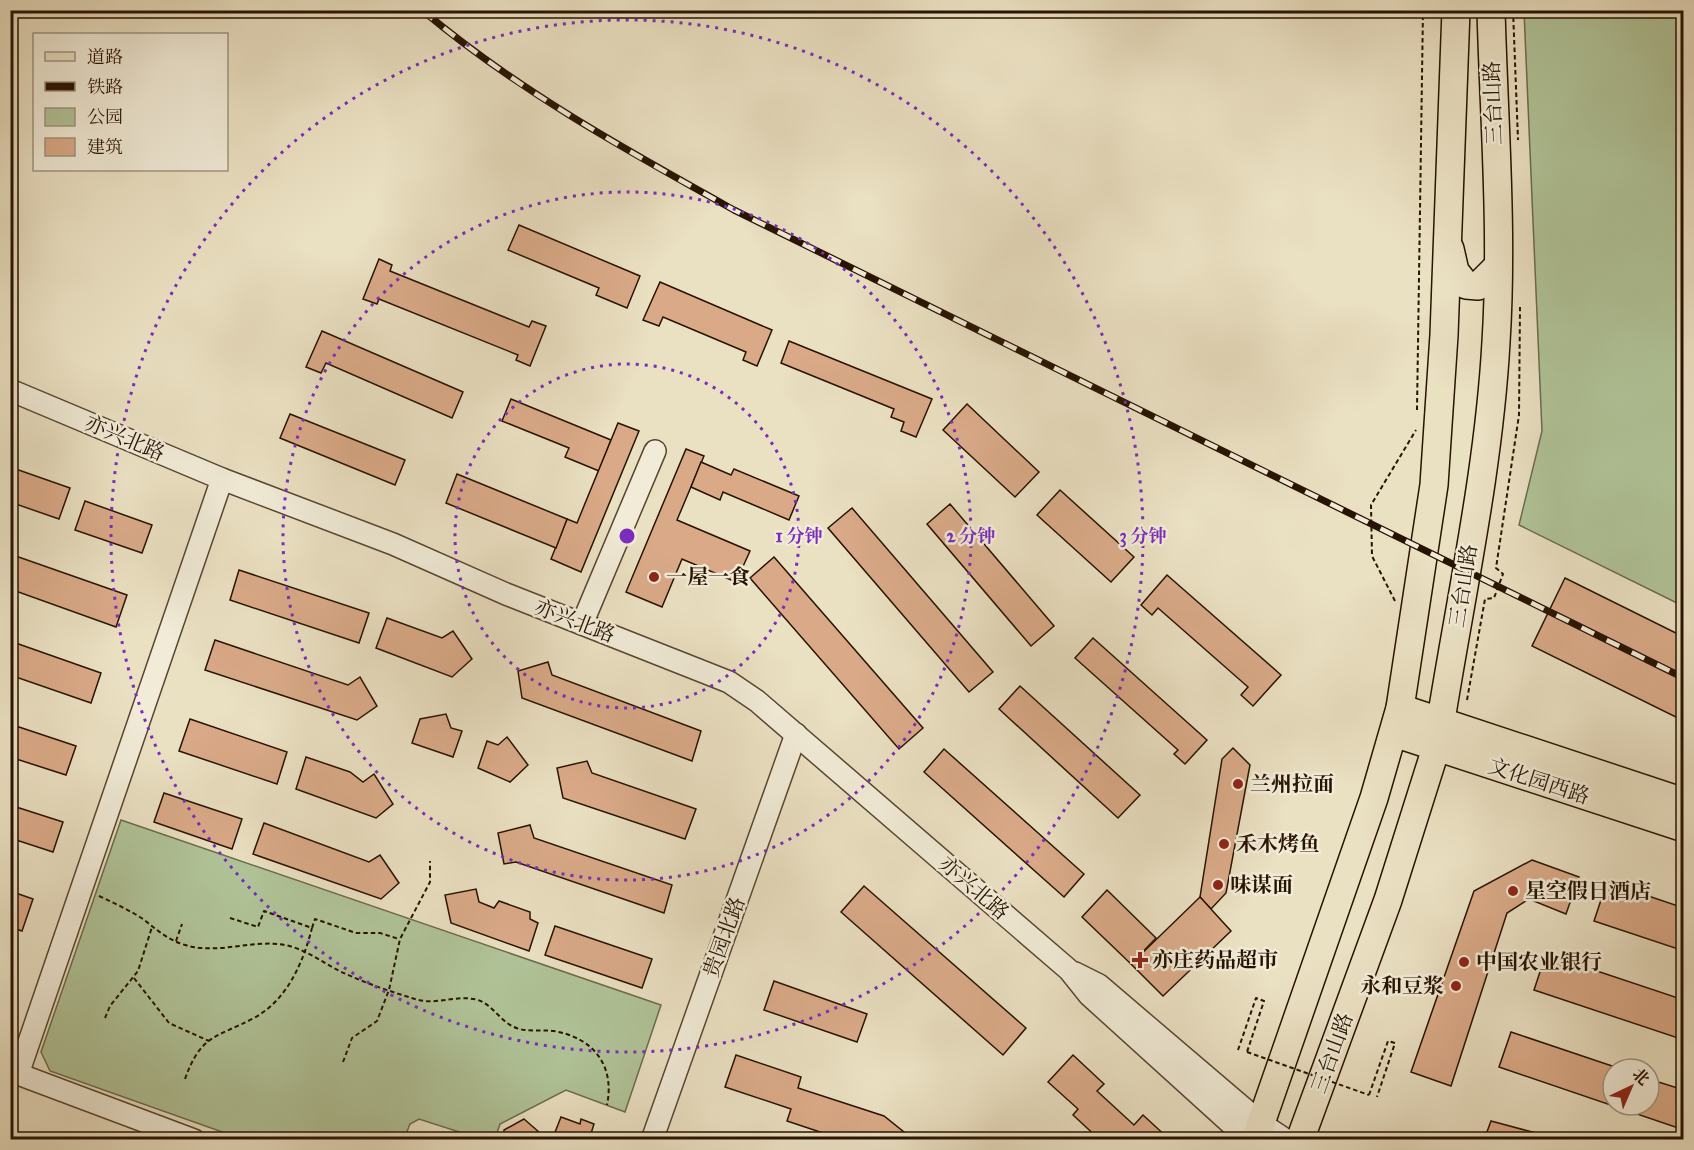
<svg xmlns="http://www.w3.org/2000/svg" width="1694" height="1150" font-family="'IM FELL Great Primer','Noto Serif SC',serif">
<style>
.green{fill:#b0c398;stroke:#6c6b4c;stroke-width:1.5}
.building{fill:#daaa88;stroke:#271301;stroke-width:1.5}
.lines{fill:none;stroke-linecap:round;stroke-linejoin:round}
.minor-casing{stroke:#584631;stroke-width:24}
.major-casing{stroke:#271301;stroke-width:30}
.path{stroke:#271301;stroke-width:2;stroke-dasharray:4.5 3;stroke-linecap:butt}
.minor{stroke:#f1ebd7;stroke-width:21}
.major{stroke:#eae0c2;stroke-width:27}
.rail-casing{stroke:#271301;stroke-width:7}
.rail{stroke:#f1ebd7;stroke-width:4.5;stroke-dasharray:14;stroke-linecap:butt}
.path-bridge{stroke:#271301;stroke-width:2;stroke-dasharray:4.5 3;stroke-linecap:butt}
.ring{fill:none;stroke:#7b2cbf;stroke-width:3;stroke-dasharray:3 6}
.poi-dot{fill:#8f2418;stroke:#f1ebd7;stroke-width:2}
.labels{text-anchor:middle;stroke-width:5;stroke-linejoin:round;paint-order:stroke}
.street-label{font-size:21px;fill:#271301;stroke:#f1ebd7}
.poi-label{font-size:21px;font-weight:bold;fill:#271301;stroke:#f1ebd7;text-anchor:start}
.centre{fill:#7b2cbf;stroke:#f1ebd7;stroke-width:3}
.ring-label{font-size:18px;text-anchor:middle;font-weight:bold;fill:#7b2cbf;stroke:#f1ebd7;stroke-width:5;stroke-linejoin:round;paint-order:stroke}
</style>
<rect width="100%" height="100%" fill="#eae0c2"/>
<filter id="stains"><feTurbulence type="fractalNoise" baseFrequency=".00333" numOctaves="4"/><feColorMatrix values="0 0 0 0 .2 0 0 0 0 .09 0 0 0 0 .02 0 0 0 .5 -.17"/></filter>
<radialGradient id="worn" r=".72"><stop offset=".6" stop-color="#630" stop-opacity="0"/><stop offset="1" stop-color="#630" stop-opacity=".3"/></radialGradient>
<g class="green">
<polygon points="1524,11 1683,11 1683,606 1519,525 1542,431"/>
<polygon points="121,820 661,1005 625,1112 566,1090 500,1124 495,1139 481,1139 419,1119 410,1124 404,1139 242,1139 50,1071 41,1052"/>
</g>
<g class="building">
<polygon points="519,225 640,276 627,308 596,295 599,288 508,250"/>
<polygon points="379,259 392,265 390,271 529,327 532,321 546,326 530,366 516,360 518,355 379,299 377,304 363,299"/>
<polygon points="660,282 772,330 757,366 743,360 746,352 663,317 659,326 643,320"/>
<polygon points="322,331 463,392 452,418 326,363 321,373 306,367"/>
<polygon points="789,341 932,399 916,437 901,431 904,422 891,417 894,409 781,363"/>
<polygon points="511,399 611,440 599,471 565,457 569,448 502,421"/>
<polygon points="967,404 1039,472 1015,497 943,430"/>
<polygon points="290,414 405,460 395,485 280,438"/>
<polygon points="618,423 639,431 581,572 551,559 567,519 577,523"/>
<polygon points="686,449 704,456 677,520 750,551 736,582 682,559 662,607 626,592"/>
<polygon points="701,462 731,475 734,469 799,496 789,520 723,492 720,500 691,487"/>
<polygon points="10,467 70,488 59,519 10,502"/>
<polygon points="457,474 567,519 556,548 446,503"/>
<polygon points="1060,490 1134,557 1111,582 1037,515"/>
<polygon points="85,501 152,525 142,553 75,530"/>
<polygon points="950,504 1054,626 1031,646 927,524"/>
<polygon points="852,508 993,672 969,692 828,528"/>
<polygon points="10,554 127,595 116,627 10,589"/>
<polygon points="774,557 923,728 899,749 750,578"/>
<polygon points="239,570 369,613 359,643 230,600"/>
<polygon points="1167,575 1281,675 1253,706 1241,695 1248,687 1158,608 1152,615 1141,605"/>
<polygon points="1565,578 1684,637 1684,721 1532,646"/>
<polygon points="387,618 442,638 453,631 472,659 452,677 376,648"/>
<polygon points="1093,638 1207,740 1185,764 1174,754 1178,750 1075,658"/>
<polygon points="215,640 348,685 360,677 377,706 357,720 205,670"/>
<polygon points="10,641 101,673 91,703 10,675"/>
<polygon points="548,662 552,675 701,731 692,761 522,698 518,671"/>
<polygon points="1020,686 1140,795 1118,818 999,709"/>
<polygon points="446,714 451,728 462,731 453,757 412,743 420,719"/>
<polygon points="190,719 287,752 277,784 179,751"/>
<polygon points="10,724 76,746 66,775 10,757"/>
<polygon points="507,737 528,765 510,782 478,768 487,741 498,745"/>
<polygon points="1233,748 1250,765 1226,893 1211,909 1200,897 1222,759"/>
<polygon points="944,749 1084,874 1064,897 924,772"/>
<polygon points="306,757 350,772 363,782 374,774 393,804 376,818 296,789"/>
<polygon points="587,761 592,773 696,809 685,839 563,798 557,768"/>
<polygon points="164,793 242,819 232,849 154,822"/>
<polygon points="10,805 63,822 53,852 10,838"/>
<polygon points="264,823 369,862 380,855 399,883 381,899 253,854"/>
<polygon points="530,825 534,838 672,885 664,913 516,862 504,864 498,833"/>
<polygon points="1532,860 1579,877 1566,914 1529,899 1507,913 1451,1086 1411,1072 1474,891"/>
<polygon points="1607,882 1684,908 1684,951 1594,921"/>
<polygon points="864,886 1026,1028 1003,1055 841,912"/>
<polygon points="476,889 479,902 494,908 499,901 530,912 530,919 538,923 529,951 451,923 445,895"/>
<polygon points="1107,890 1156,938 1131,964 1082,917"/>
<polygon points="10,891 33,899 22,931 10,927"/>
<polygon points="1200,897 1231,931 1163,996 1131,964"/>
<polygon points="555,926 652,959 642,988 545,955"/>
<polygon points="1546,954 1684,1000 1684,1040 1534,990"/>
<polygon points="774,981 867,1014 857,1042 764,1010"/>
<polygon points="1511,1032 1621,1069 1613,1069 1613,1105 1649,1105 1649,1079 1684,1090 1684,1130 1499,1067"/>
<polygon points="736,1055 801,1077 798,1088 884,1116 914,1140 844,1140 787,1121 791,1109 725,1087"/>
<polygon points="1073,1055 1104,1084 1097,1091 1134,1125 1143,1115 1169,1139 1100,1140 1073,1115 1078,1109 1048,1082"/>
<polygon points="561,1117 580,1124 581,1119 594,1124 589,1140 552,1140"/>
<polygon points="524,1119 548,1140 504,1140 504,1130"/>
<polygon points="1491,1121 1562,1140 1484,1140"/>
</g>
<g class="lines">
<defs>
<g id="minor">
<polyline points="10,390 222,479 393,544 506,594 729,682 757,701 1069,970 1089,995 1249,1140"/>
<polyline points="582,624 655,451"/>
<polyline points="1075,973 1099,985 1262,1124 1286,1140"/>
<polyline points="18,1074 222,479"/>
<polyline points="10,1076 18,1074 194,1140"/>
<polyline points="652,1140 796,734"/>
</g>
<g id="major">
<polyline points="1450,249 1455,271 1466,285 1478,286 1498,266"/>
<polyline points="1400,708 1684,802"/>
<polyline points="1394,733 1684,828"/>
<polyline points="1255,1140 1374,798 1400,708 1434,485 1444,335 1456,10"/>
<path d="M1300,1140L1388,900L1436,748L1441,720C1461,595 1489,469 1496,342C1503,232 1494,121 1491,10"/>
</g>
</defs>
<use href="#minor" class="minor-casing"/>
<use href="#major" class="major-casing"/>
<g class="path">
<polyline points="1513,10 1518,140"/>
<polyline points="1417,410 1423,10"/>
<polyline points="1395,601 1372,556 1371,505 1416,430"/>
<polyline points="1467,700 1485,599 1494,598 1503,574 1496,568 1519,415 1520,307"/>
<path d="M99,896C114,903 129,910 143,919C157,930 168,940 185,945C218,955 253,939 285,945C309,950 325,965 346,974C368,984 392,992 415,999C436,1006 456,994 478,1000C493,1005 500,1021 514,1027C527,1033 541,1029 554,1031C594,1038 615,1066 607,1105"/>
<polyline points="230,918 258,927 264,911 312,928 315,919 356,933 380,933 399,939"/>
<polyline points="176,941 182,924"/>
<polyline points="134,978 169,1023 209,1041"/>
<polyline points="105,1018 110,1006 138,971 152,927"/>
<polyline points="1238,1050 1256,998 1264,1001 1247,1052"/>
<polyline points="343,1062 352,1038 377,1021 389,990 400,939 430,882 430,861"/>
<path d="M185,1079C201,1034 216,1038 254,1018C287,1000 303,963 312,928"/>
<polyline points="1369,1095 1388,1041 1395,1043 1377,1097"/>
</g>
<use href="#minor" class="minor"/>
<use href="#major" class="major"/>
<defs>
<path id="rail" d="M422,10C517,90 626,150 734,210L1684,678"/>
</defs>
<use href="#rail" class="rail-casing"/>
<use href="#rail" class="rail"/>
<polyline class="path-bridge" points="1247,1052 1369,1095"/>
</g>
<g class="ring">
<circle cx="627" cy="536" r="172"/>
<circle cx="627" cy="536" r="344"/>
<circle cx="627" cy="536" r="516"/>
</g>
<g class="poi-dot">
<circle cx="654" cy="577" r="6"/>
<circle cx="1238" cy="784" r="6"/>
<circle cx="1224" cy="844" r="6"/>
<circle cx="1218" cy="885" r="6"/>
<circle cx="1513" cy="891" r="6"/>
<path d="M1137 951h6v6h6v6h-6v6h-6v-6h-6v-6h6z"/>
<circle cx="1464" cy="962" r="6"/>
<circle cx="1456" cy="986" r="6"/>
</g>
<g class="labels">
<g class="street-label">
<text transform="translate(1493 103) rotate(-92)" y="7">三台山路</text>
<text transform="translate(125 438) rotate(23)" y="7">亦兴北路</text>
<text transform="translate(1463 586) rotate(-81)" y="7">三台山路</text>
<text transform="translate(575 621) rotate(21)" y="7">亦兴北路</text>
<text transform="translate(1539 781) rotate(18)" y="7">文化园西路</text>
<text transform="translate(974 888) rotate(41)" y="7">亦兴北路</text>
<text transform="translate(724 937) rotate(-70)" y="7">贵园北路</text>
<text transform="translate(1332 1053) rotate(-70)" y="7">三台山路</text>
</g>
<g class="poi-label">
<text x="666" y="584">一屋一食</text>
<text x="1250" y="791">兰州拉面</text>
<text x="1236" y="851">禾木烤鱼</text>
<text x="1230" y="892">味谋面</text>
<text x="1525" y="898">星空假日酒店</text>
<text x="1152" y="967">亦庄药品超市</text>
<text x="1476" y="969">中国农业银行</text>
<text x="1444" y="993" text-anchor="end">永和豆浆</text>
</g>
</g>
<circle cx="627" cy="536" r="9" class="centre"/>
<g class="ring-label">
<text x="799" y="542">1 分钟</text>
<text x="971" y="542">2 分钟</text>
<text x="1143" y="542">3 分钟</text>
</g>
<rect width="1694" height="1150" fill="none" stroke="#eae0c2" stroke-width="36"/>
<rect x="12" y="12" width="1670" height="1126" fill="none" stroke="#271301" stroke-width="3"/>
<rect x="18" y="18" width="1658" height="1114" fill="none" stroke="#271301" stroke-width="1.5"/>
<rect x="33" y="33" width="195" height="138" fill="#f1ebd7" stroke="#a09581" stroke-width="1.5"/>
<rect x="45" y="52" width="30" height="9" fill="#eae0c2" stroke="#a09581" stroke-width="1.5"/>
<text x="87" y="63" font-size="18" fill="#271301">道路</text>
<rect x="45" y="82" width="30" height="9" fill="#271301" stroke="#a09581" stroke-width="1.5"/>
<text x="87" y="93" font-size="18" fill="#271301">铁路</text>
<rect x="45" y="108" width="30" height="18" fill="#b0c398" stroke="#a09581" stroke-width="1.5"/>
<text x="87" y="123" font-size="18" fill="#271301">公园</text>
<rect x="45" y="138" width="30" height="18" fill="#daaa88" stroke="#a09581" stroke-width="1.5"/>
<text x="87" y="153" font-size="18" fill="#271301">建筑</text>
<g transform="translate(1631 1087) rotate(44)"><circle r="28" fill="#f1ebd7" stroke="#a09581" stroke-width="1.5"/>
<path d="M0-4.5L10 22L0 15L-10 22Z" fill="#8f2418"/>
<text y="-9" font-size="16" font-weight="bold" text-anchor="middle" fill="#271301">北</text>
</g>
<rect width="100%" height="100%" filter="url(#stains)"/>
<rect width="100%" height="100%" fill="url(#worn)"/>
</svg>
